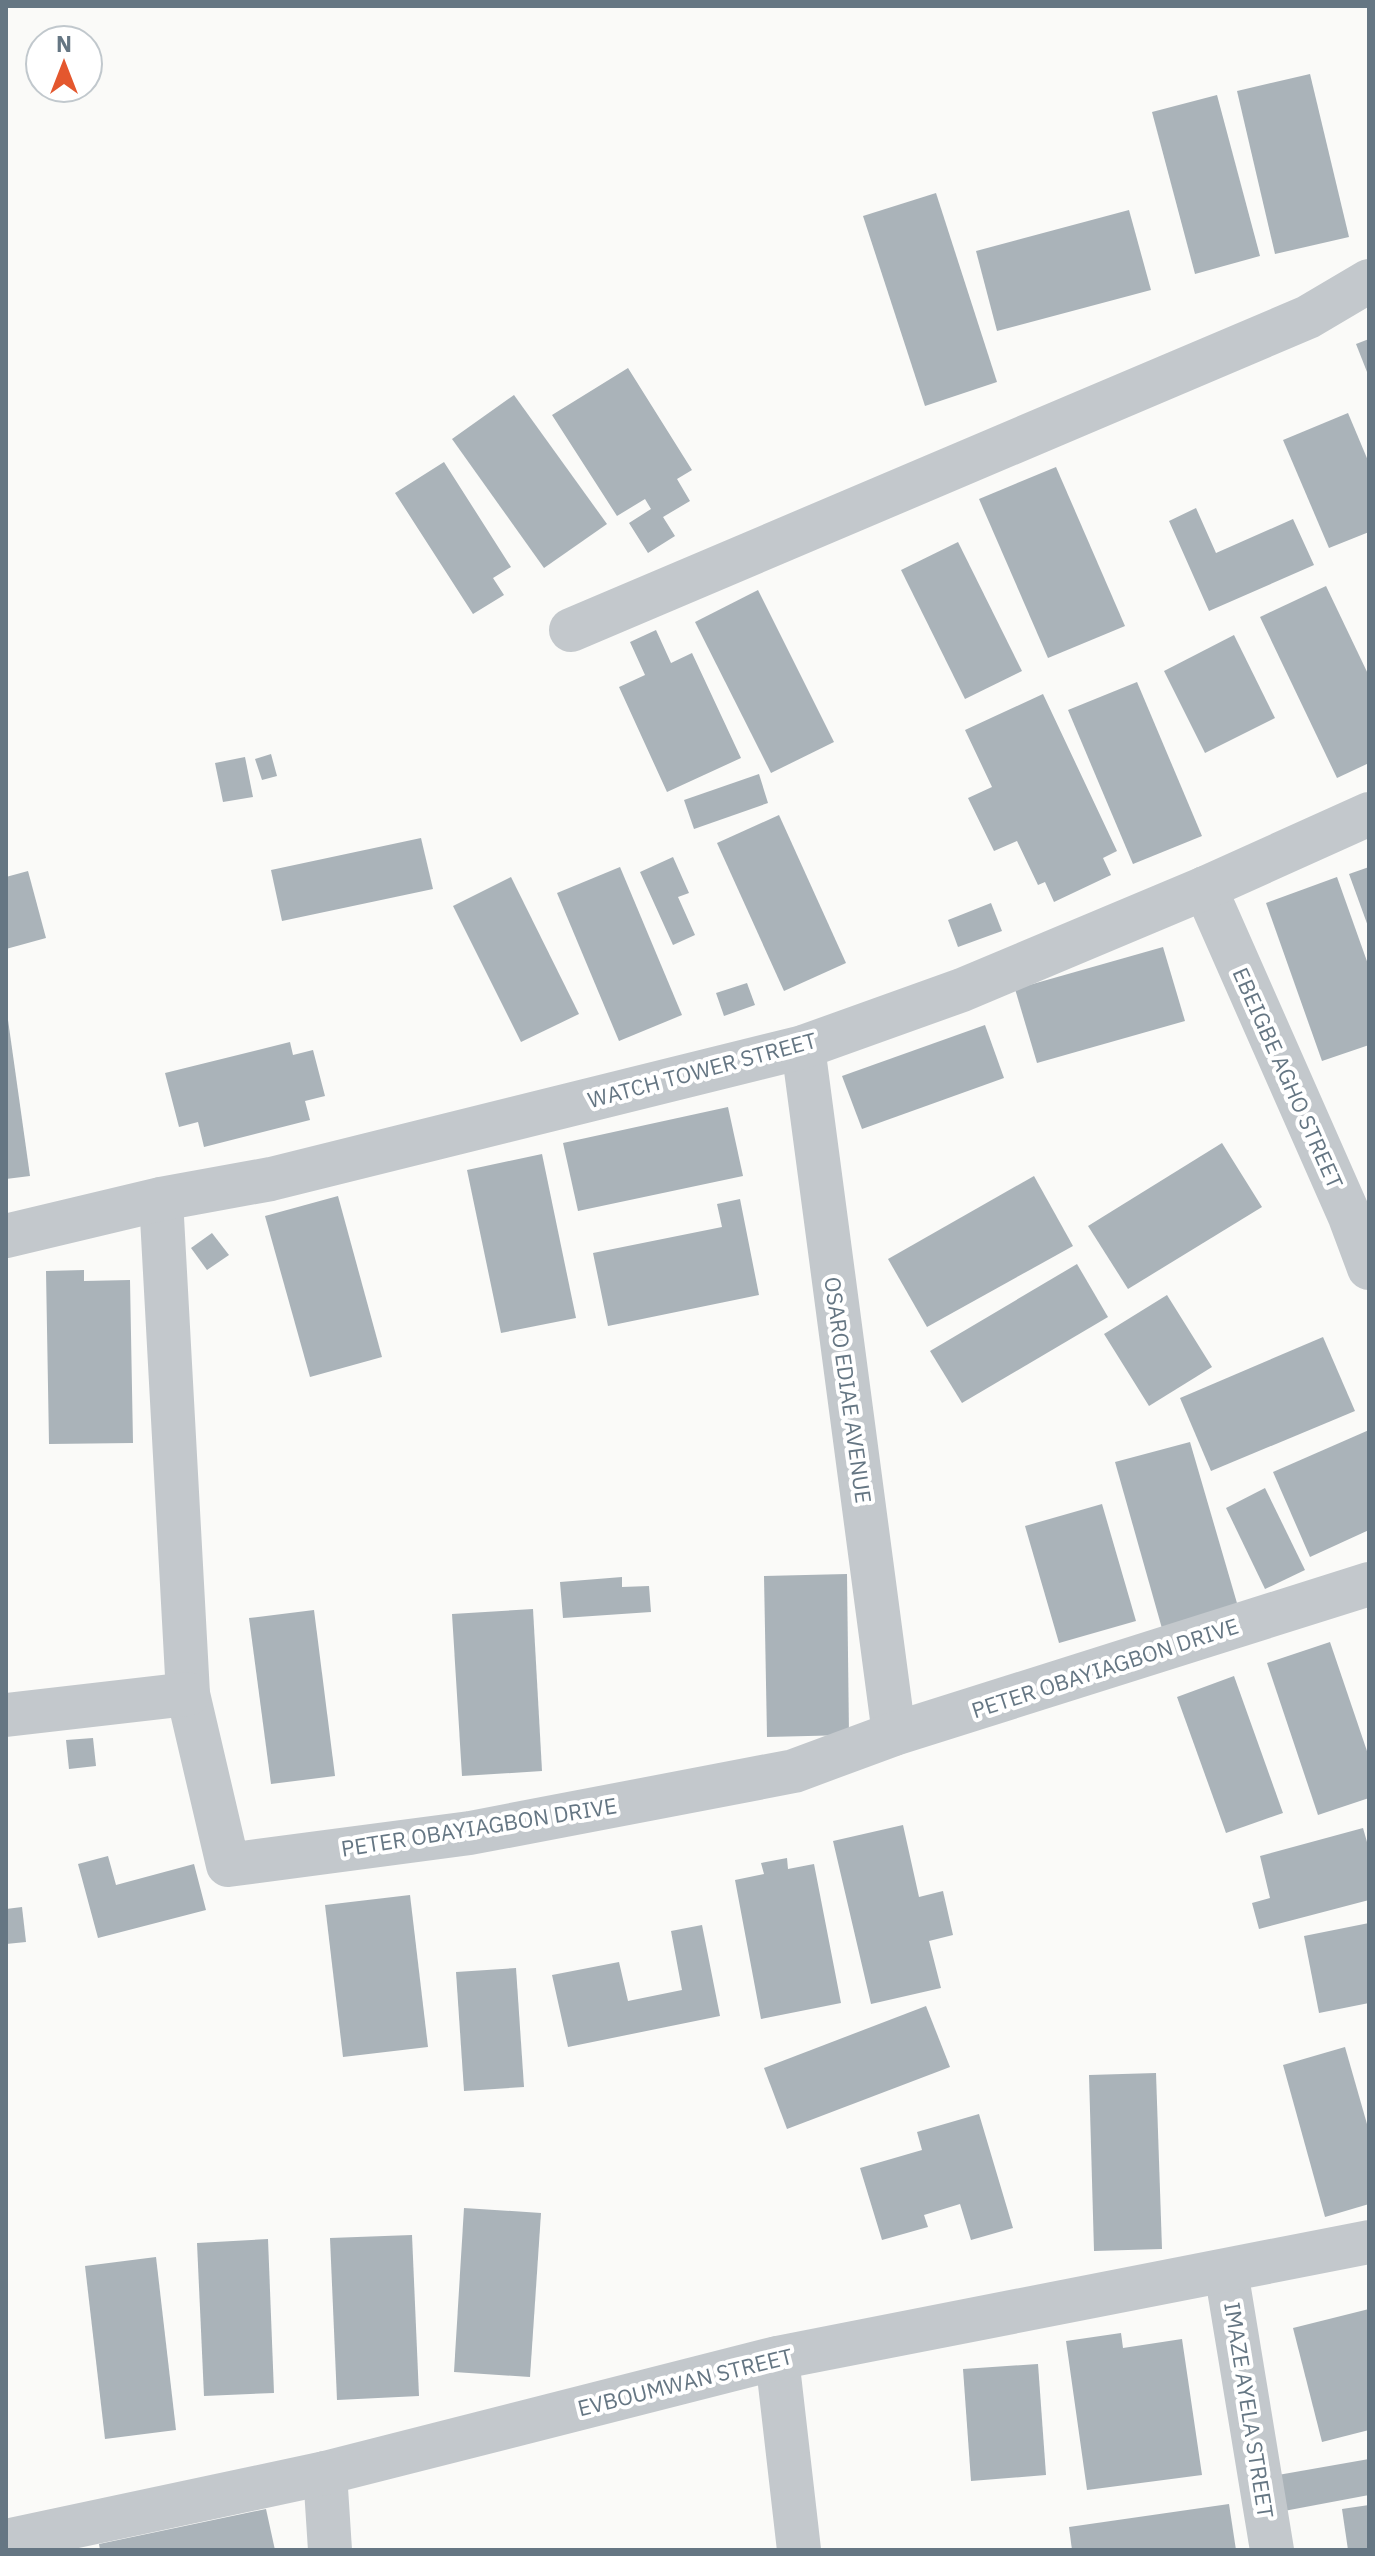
<svg xmlns="http://www.w3.org/2000/svg" width="1375" height="2556" font-family="'IBM Plex Sans',sans-serif">
<style>
.building{fill:#aab3b9}
.lines{fill:none;stroke-linecap:round;stroke-linejoin:round}
.minor{stroke:#c3c8cc;stroke-width:44}
.labels{text-anchor:middle;stroke-width:8;stroke-linejoin:round;paint-order:stroke}
.street-label{font-size:22px;fill:#657683;stroke:#fff}
</style>
<rect width="100%" height="100%" fill="#fafaf8"/>
<g class="building">
<polygon points="1310,74 1349,237 1275,254 1237,91"/>
<polygon points="1217,95 1260,256 1195,274 1152,112"/>
<polygon points="936,193 997,382 925,406 863,216"/>
<polygon points="1129,210 1151,290 997,331 976,251"/>
<polygon points="1369,339 1369,377 1356,344"/>
<polygon points="628,368 692,470 677,479 690,501 663,517 675,536 648,553 629,523 651,509 645,499 617,516 552,415"/>
<polygon points="514,395 607,524 544,568 452,439"/>
<polygon points="1348,413 1369,463 1369,532 1329,548 1283,440"/>
<polygon points="444,462 511,567 493,578 504,595 473,614 395,493"/>
<polygon points="1056,467 1125,626 1048,658 979,499"/>
<polygon points="1196,508 1216,553 1293,519 1314,565 1209,611 1169,521"/>
<polygon points="958,542 1022,671 965,699 901,570"/>
<polygon points="1326,586 1369,676 1369,763 1337,778 1260,617"/>
<polygon points="758,590 834,742 771,773 695,622"/>
<polygon points="656,630 671,663 692,653 741,758 667,792 619,687 645,675 630,642"/>
<polygon points="1234,635 1275,718 1205,753 1164,671"/>
<polygon points="1137,682 1202,836 1133,864 1068,710"/>
<polygon points="1043,694 1117,851 1103,858 1111,875 1054,902 1045,882 1038,885 1017,841 994,851 968,798 992,787 965,730"/>
<polygon points="271,754 277,776 262,780 255,759"/>
<polygon points="245,757 253,797 223,802 215,763"/>
<polygon points="759,774 768,803 694,829 684,800"/>
<polygon points="779,815 846,963 784,991 717,843"/>
<polygon points="421,838 433,889 282,921 271,870"/>
<polygon points="673,857 689,893 678,897 695,935 673,945 640,872"/>
<polygon points="620,867 682,1015 619,1041 557,893"/>
<polygon points="1369,867 1369,929 1349,874"/>
<polygon points="28,871 46,938 6,949 6,877"/>
<polygon points="511,877 579,1014 521,1042 453,906"/>
<polygon points="1337,877 1369,967 1369,1045 1322,1061 1266,903"/>
<polygon points="991,903 1002,931 958,947 948,920"/>
<polygon points="1163,947 1185,1021 1037,1063 1015,989"/>
<polygon points="747,983 755,1005 724,1016 716,993"/>
<polygon points="6,1020 8,1020 30,1176 6,1179"/>
<polygon points="985,1025 1004,1078 862,1129 842,1076"/>
<polygon points="290,1042 293,1055 313,1050 325,1096 305,1101 310,1120 204,1147 198,1122 179,1127 165,1073"/>
<polygon points="728,1107 743,1176 578,1211 563,1143"/>
<polygon points="1222,1143 1262,1207 1128,1289 1088,1226"/>
<polygon points="542,1154 576,1318 501,1333 467,1170"/>
<polygon points="1034,1176 1073,1246 927,1327 888,1259"/>
<polygon points="338,1196 382,1357 310,1377 265,1216"/>
<polygon points="740,1199 759,1295 608,1326 593,1253 722,1227 717,1204"/>
<polygon points="212,1233 229,1255 207,1270 191,1248"/>
<polygon points="1077,1264 1108,1317 962,1403 930,1351"/>
<polygon points="84,1270 84,1281 130,1280 133,1443 49,1444 46,1271"/>
<polygon points="1167,1295 1212,1367 1149,1406 1104,1334"/>
<polygon points="1323,1337 1355,1411 1211,1471 1180,1398"/>
<polygon points="1369,1430 1369,1530 1310,1557 1273,1472"/>
<polygon points="1190,1442 1239,1610 1163,1632 1115,1462"/>
<polygon points="1265,1488 1305,1570 1265,1589 1226,1508"/>
<polygon points="1102,1504 1136,1621 1059,1643 1025,1526"/>
<polygon points="847,1574 849,1735 767,1737 764,1576"/>
<polygon points="622,1577 622,1587 649,1586 651,1612 563,1618 560,1582"/>
<polygon points="533,1609 542,1771 462,1776 452,1614"/>
<polygon points="314,1610 335,1776 271,1784 249,1618"/>
<polygon points="1330,1642 1369,1757 1369,1798 1318,1815 1267,1663"/>
<polygon points="1234,1676 1283,1813 1226,1833 1177,1697"/>
<polygon points="93,1738 96,1766 69,1769 66,1740"/>
<polygon points="903,1825 919,1897 943,1891 953,1935 929,1941 941,1988 871,2004 833,1841"/>
<polygon points="1363,1828 1369,1849 1369,1900 1259,1929 1252,1903 1270,1898 1260,1856"/>
<polygon points="108,1856 116,1885 194,1864 206,1910 98,1938 78,1864"/>
<polygon points="787,1858 788,1869 814,1864 841,2003 761,2019 735,1880 764,1874 761,1863"/>
<polygon points="410,1895 428,2047 343,2057 325,1905"/>
<polygon points="22,1907 26,1942 6,1944 6,1909"/>
<polygon points="1369,1923 1369,2003 1319,2013 1304,1936"/>
<polygon points="702,1925 720,2016 568,2047 552,1975 619,1962 628,2001 682,1990 671,1931"/>
<polygon points="516,1968 524,2087 464,2091 456,1972"/>
<polygon points="926,2006 950,2067 787,2129 764,2068"/>
<polygon points="1345,2047 1369,2131 1369,2204 1325,2217 1283,2065"/>
<polygon points="1156,2073 1162,2249 1094,2251 1089,2075"/>
<polygon points="979,2114 1013,2228 971,2240 960,2204 924,2215 928,2227 882,2240 860,2168 922,2150 917,2132"/>
<polygon points="464,2208 541,2213 530,2377 454,2372"/>
<polygon points="412,2235 419,2396 337,2400 330,2238"/>
<polygon points="268,2239 274,2393 204,2396 197,2243"/>
<polygon points="156,2257 176,2430 105,2439 85,2266"/>
<polygon points="1369,2309 1369,2430 1322,2442 1293,2328"/>
<polygon points="1121,2333 1123,2348 1182,2339 1202,2475 1087,2490 1066,2341"/>
<polygon points="1038,2364 1046,2475 971,2481 963,2369"/>
<polygon points="1369,2459 1369,2495 1284,2511 1278,2475"/>
<polygon points="1229,2504 1236,2550 1072,2550 1069,2527"/>
<polygon points="1369,2505 1369,2550 1348,2550 1342,2509"/>
<polygon points="266,2509 275,2550 100,2550 99,2544"/>
</g>
<g class="lines">
<g class="minor">
<polyline points="571,630 1308,317 1369,281"/>
<polyline points="1205,888 1350,1217 1369,1268"/>
<polyline points="803,1047 894,1734"/>
<polyline points="161,1199 188,1694 228,1865 470,1833 794,1771 894,1734 1369,1584"/>
<polyline points="6,1236 161,1199 271,1179 803,1047 962,990 1205,888 1369,814"/>
<polyline points="6,1715 188,1694"/>
<polyline points="1226,2271 1272,2550"/>
<polyline points="777,2358 799,2550"/>
<polyline points="325,2473 330,2550"/>
<polyline points="6,2541 325,2473 777,2358 1369,2242"/>
</g>
</g>
<g class="labels">
<g class="street-label">
<text transform="translate(702 1070) rotate(-15)" y="8">WATCH TOWER STREET</text>
<text transform="translate(1288 1078) rotate(66)" y="8">EBEIGBE AGHO STREET</text>
<text transform="translate(848 1390) rotate(82)" y="8">OSARO EDIAE AVENUE</text>
<text transform="translate(1105 1668) rotate(-18)" y="8">PETER OBAYIAGBON DRIVE</text>
<text transform="translate(479 1827) rotate(-9)" y="8">PETER OBAYIAGBON DRIVE</text>
<text transform="translate(685 2382) rotate(-14)" y="8">EVBOUMWAN STREET</text>
<text transform="translate(1249 2410) rotate(81)" y="8">IMAZE AYELA STREET</text>
</g>
</g>
<rect width="1375" height="2556" fill="none" stroke="#657683" stroke-width="16"/>
<g transform="translate(64 64)"><circle r="38" fill="#ffffff" stroke="#c1c8cd" stroke-width="2"/>
<path d="M0-6L14 30L0 20L-14 30Z" fill="#e4572e"/>
<text y="-12" font-size="22" font-weight="bold" text-anchor="middle" fill="#657683">N</text>
</g>
</svg>
